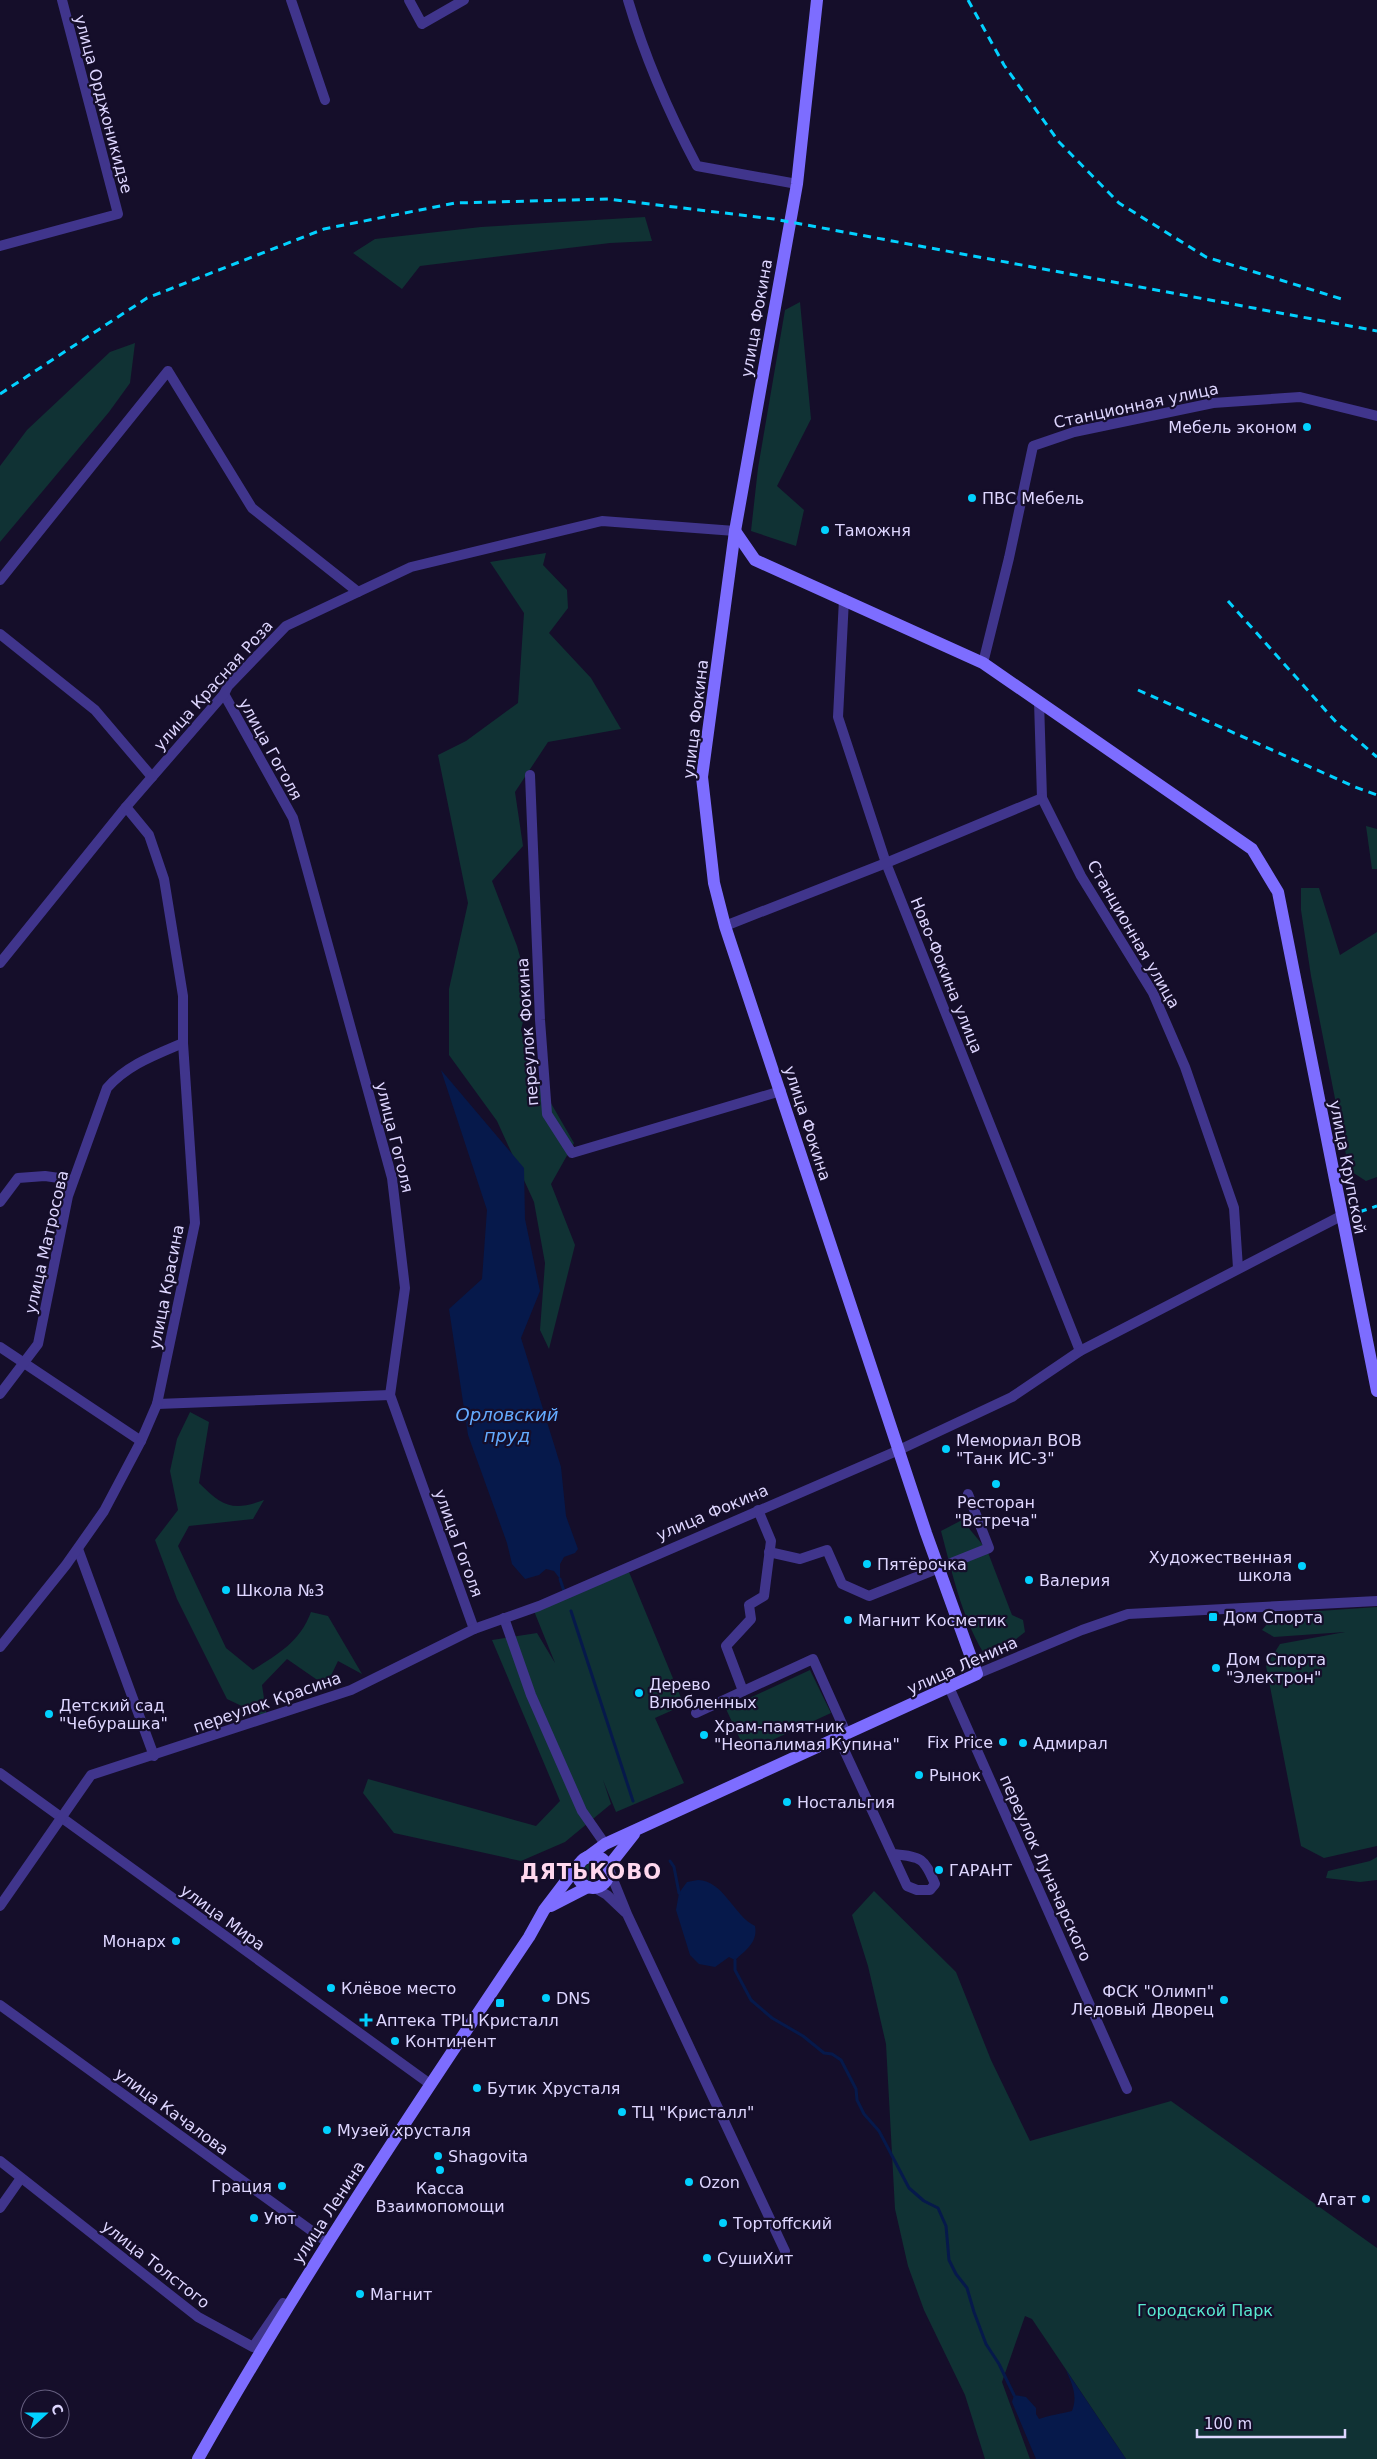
<svg xmlns="http://www.w3.org/2000/svg" width="1377" height="2459" font-family="'DejaVu Sans',sans-serif">
<style>
.green{fill:#103234}
.water{fill:#06194b}
.lines{fill:none;stroke-linecap:round;stroke-linejoin:round}
.stream{stroke:#06194b;stroke-width:3}
.street{stroke:#40358c;stroke-width:10}
.secondary{stroke:#7d6dff;stroke-width:12}
.rail{stroke:#02d1ff;stroke-width:3;stroke-dasharray:8 6;stroke-linecap:butt}
.poi-dot{fill:#02d1ff;stroke:#150e2a;stroke-width:2}
.labels{text-anchor:middle;stroke-width:4.5;stroke-linejoin:round;paint-order:stroke}
.street-label{font-size:16px;fill:#ded6ff;stroke:#150e2a}
.poi-label{font-size:16px;fill:#ded6ff;stroke:#150e2a;text-anchor:start}
.park-label{font-size:16px;fill:#58ead1;stroke:#150e2a}
.water-label{font-size:18px;font-style:italic;fill:#64abff;stroke:#150e2a}
.district-label{font-size:21px;font-weight:bold;letter-spacing:1px;fill:#ffd8ee;stroke:#150e2a}
</style>
<rect width="100%" height="100%" fill="#150e2a"/>
<g class="green">
<polygon points="645,217 652,241 610,243 420,266 402,289 353,253 375,239 481,227"/>
<polygon points="800,302 811,419 777,486 804,510 796,546 751,531 758,468 785,310"/>
<polygon points="135,343 130,383 109,412 0,542 0,466 27,430 110,352"/>
<polygon points="546,553 543,565 567,590 568,608 549,633 591,678 621,729 548,742 515,792 523,846 492,881 517,946 530,992 521,1030 530,1067 574,1143 551,1184 575,1245 549,1349 540,1330 545,1263 534,1202 497,1121 449,1055 449,989 468,903 438,755 466,741 518,703 524,613 490,562"/>
<polygon points="1366,826 1377,829 1377,869 1372,869"/>
<polygon points="1301,888 1319,888 1340,955 1377,932 1377,1177 1366,1181 1349,1170 1311,976 1301,910"/>
<path d="M190,1412L209,1422L199,1483C222,1506 232,1512 264,1500L253,1519L189,1526L178,1546L226,1648L253,1670C278,1654 300,1642 311,1612L328,1616L362,1674L338,1661L326,1686L287,1659L262,1685L267,1718L227,1699L177,1599L155,1540L178,1510L170,1471L177,1439Z"/>
<path d="M962,1520L987,1550L1012,1615L1023,1620L1025,1632L1006,1647L983,1652C961,1615 952,1572 941,1531Z"/>
<polygon points="629,1572 684,1705 655,1718 684,1783 616,1812 603,1780 611,1804 565,1842 521,1861 394,1833 363,1793 368,1779 536,1826 560,1801 492,1640 537,1633 555,1663 534,1611"/>
<polygon points="1377,1607 1377,1846 1324,1858 1301,1846 1266,1666 1280,1644 1345,1632 1274,1637 1262,1630 1276,1614"/>
<polygon points="810,1670 831,1713 746,1752 726,1709"/>
<polygon points="1377,1857 1377,1880 1360,1882 1326,1878 1328,1871 1370,1861"/>
<circle cx="592" cy="1872" r="9"/>
<polygon points="874,1891 956,1972 991,2060 1030,2141 1171,2101 1377,2248 1377,2459 1126,2459 1032,2319 1025,2316 1002,2382 1030,2459 985,2459 965,2395 924,2310 908,2266 895,2209 886,2044 868,1966 852,1915"/>
</g>
<g class="water">
<polygon points="441,1070 524,1168 525,1219 540,1291 521,1338 561,1467 566,1516 578,1549 575,1553 564,1557 560,1564 560,1579 554,1571 546,1569 539,1575 525,1579 512,1564 507,1543 468,1435 449,1309 482,1279 487,1210"/>
<path d="M698,1880C724,1881 734,1916 755,1926C758,1942 746,1950 735,1960L729,1957L715,1967L699,1964L690,1955L676,1910L679,1893L687,1882Z"/>
<path d="M1066,2370L1126,2459H1036L1012,2402L1014,2395L1026,2397L1036,2408V2414L1039,2419C1050,2415 1060,2414 1072,2411C1078,2396 1072,2384 1066,2370Z"/>
</g>
<g class="lines">
<g class="stream">
<polyline points="560,1579 564,1591"/>
<polyline points="571,1611 633,1801"/>
<polyline points="670,1861 674,1867 679,1893"/>
<polyline points="735,1960 735,1970 751,2000 772,2018 803,2036 824,2053 832,2054 841,2060 856,2089 857,2100 864,2114 879,2131 909,2188 924,2201 938,2208 946,2226 949,2260 956,2274 967,2288 974,2312 986,2344 999,2364 1014,2395"/>
</g>
<g class="street">
<polyline points="291,0 325,100"/>
<polyline points="409,0 422,24 464,0"/>
<path d="M628,0C645,58 669,113 697,166L797,184"/>
<polyline points="0,246 118,214 62,0"/>
<polyline points="0,580 168,371 252,508 358,592"/>
<polyline points="844,599 838,717 886,863 1080,1351"/>
<polyline points="0,634 95,710 152,777"/>
<polyline points="983,663 1009,558 1033,446 1074,432 1213,403 1300,397 1377,416"/>
<polyline points="224,694 293,818 392,1178 405,1288 390,1395 474,1629"/>
<polyline points="1039,701 1042,798 1081,876 1153,993 1185,1067 1234,1208 1238,1268"/>
<polyline points="530,775 540,1020 547,1114 572,1153 781,1091"/>
<polyline points="725,926 886,863 1042,798"/>
<polyline points="0,963 126,807 224,694 228,686 286,626 411,567 602,521 735,531"/>
<polyline points="0,1202 18,1178 45,1176 73,1180"/>
<polyline points="0,1347 141,1441"/>
<path d="M0,1394L38,1344L68,1196L107,1088C127,1065 155,1055 183,1043"/>
<polyline points="157,1404 390,1395"/>
<polyline points="78,1549 154,1756"/>
<polyline points="769,1552 800,1559 827,1550 842,1584 869,1596 989,1548 968,1494"/>
<polyline points="504,1618 531,1695 582,1811 605,1844"/>
<polyline points="0,1647 66,1565 104,1511 141,1441 157,1404 195,1223 183,1043 183,996 164,879 149,835 126,807"/>
<polyline points="977,1674 1082,1630 1128,1614 1377,1601"/>
<polyline points="949,1687 1127,2089"/>
<polyline points="743,1691 726,1646 751,1619 749,1605 764,1596 771,1541 758,1510"/>
<polyline points="696,1713 813,1659 847,1735"/>
<path d="M839,1739L907,1886L917,1890H930L935,1884C924,1858 922,1857 894,1854"/>
<polyline points="0,1773 430,2084"/>
<polyline points="608,1867 627,1914 785,2251"/>
<polyline points="595,1888 607,1895 625,1912"/>
<polyline points="0,1906 91,1775 351,1690 474,1629 539,1606 899,1450 1012,1397 1080,1351 1341,1216"/>
<polyline points="0,2005 327,2242"/>
<polyline points="0,2161 198,2317 253,2347 283,2303 287,2306"/>
<polyline points="0,2208 21,2178"/>
</g>
<g class="secondary">
<polyline points="735,531 755,560 983,663 1252,849 1278,892 1377,1391"/>
<circle cx="593" cy="1872" r="16"/>
<polyline points="586,1858 605,1844 977,1674 926,1533 725,926 714,883 702,777 735,531 797,184 817,0"/>
<polyline points="608,1867 634,1834"/>
<polyline points="551,1906 588,1887"/>
<path d="M198,2459C300,2279 414,2108 529,1937L544,1910L579,1864"/>
</g>
<g class="rail">
<polyline points="968,0 1004,65 1059,142 1119,203 1206,257 1345,300"/>
<polyline points="0,394 147,298 324,229 455,203 608,199 774,219 1377,331"/>
<polyline points="1228,601 1336,722 1377,757"/>
<polyline points="1138,690 1355,787 1377,795"/>
<polyline points="1359,1212 1377,1206"/>
</g>
</g>
<g class="poi-dot">
<circle cx="1307" cy="427" r="5"/>
<circle cx="972" cy="498" r="5"/>
<circle cx="825" cy="530" r="5"/>
<circle cx="946" cy="1449" r="5"/>
<circle cx="996" cy="1484" r="5"/>
<circle cx="867" cy="1564" r="5"/>
<circle cx="1302" cy="1566" r="5"/>
<circle cx="1029" cy="1580" r="5"/>
<circle cx="226" cy="1590" r="5"/>
<rect x="1208" y="1612" width="10" height="10" rx="2.5"/>
<circle cx="848" cy="1620" r="5"/>
<circle cx="1216" cy="1668" r="5"/>
<circle cx="639" cy="1693" r="5"/>
<circle cx="49" cy="1714" r="5"/>
<circle cx="704" cy="1735" r="5"/>
<circle cx="1003" cy="1742" r="5"/>
<circle cx="1023" cy="1743" r="5"/>
<circle cx="919" cy="1775" r="5"/>
<circle cx="787" cy="1802" r="5"/>
<circle cx="939" cy="1870" r="5"/>
<circle cx="176" cy="1941" r="5"/>
<circle cx="331" cy="1988" r="5"/>
<circle cx="546" cy="1998" r="5"/>
<circle cx="1224" cy="2000" r="5"/>
<rect x="495" y="1998" width="10" height="10" rx="2.5"/>
<path d="M363.5 2012.5h5v5h5v5h-5v5h-5v-5h-5v-5h5z"/>
<circle cx="395" cy="2041" r="5"/>
<circle cx="477" cy="2088" r="5"/>
<circle cx="622" cy="2112" r="5"/>
<circle cx="327" cy="2130" r="5"/>
<circle cx="438" cy="2156" r="5"/>
<circle cx="440" cy="2170" r="5"/>
<circle cx="689" cy="2182" r="5"/>
<circle cx="282" cy="2186" r="5"/>
<circle cx="1366" cy="2199" r="5"/>
<circle cx="254" cy="2218" r="5"/>
<circle cx="723" cy="2223" r="5"/>
<circle cx="707" cy="2258" r="5"/>
<circle cx="360" cy="2294" r="5"/>
</g>
<g class="labels">
<g class="street-label">
<text transform="translate(104 104) rotate(75)" y="6">улица Орджоникидзе</text>
<text transform="translate(756 318) rotate(-80)" y="6">улица Фокина</text>
<text transform="translate(1136 405) rotate(-12)" y="6">Станционная улица</text>
<text transform="translate(213 685) rotate(-48)" y="6">улица Красная Роза</text>
<text transform="translate(695 719) rotate(-83)" y="6">улица Фокина</text>
<text transform="translate(271 749) rotate(61)" y="6">улица Гоголя</text>
<text transform="translate(1134 934) rotate(60)" y="6">Станционная улица</text>
<text transform="translate(947 975) rotate(68)" y="6">Ново-Фокина улица</text>
<text transform="translate(527 1032) rotate(-94)" y="6">переулок Фокина</text>
<text transform="translate(808 1123) rotate(72)" y="6">улица Фокина</text>
<text transform="translate(395 1137) rotate(76)" y="6">улица Гоголя</text>
<text transform="translate(1348 1167) rotate(79)" y="6">улица Крупской</text>
<text transform="translate(46 1242) rotate(-77)" y="6">улица Матросова</text>
<text transform="translate(166 1287) rotate(-79)" y="6">улица Красина</text>
<text transform="translate(712 1512) rotate(-23)" y="6">улица Фокина</text>
<text transform="translate(459 1543) rotate(70)" y="6">улица Гоголя</text>
<text transform="translate(962 1665) rotate(-24)" y="6">улица Ленина</text>
<text transform="translate(267 1702) rotate(-19)" y="6">переулок Красина</text>
<text transform="translate(1046 1868) rotate(66)" y="6">переулок Луначарского</text>
<text transform="translate(223 1917) rotate(36)" y="6">улица Мира</text>
<text transform="translate(172 2111) rotate(36)" y="6">улица Качалова</text>
<text transform="translate(328 2212) rotate(-57)" y="6">улица Ленина</text>
<text transform="translate(156 2264) rotate(38)" y="6">улица Толстого</text>
</g>
<g class="poi-label">
<text x="1297" y="433" text-anchor="end">Мебель эконом</text>
<text x="982" y="504">ПВС Мебель</text>
<text x="835" y="536">Таможня</text>
<text x="956" y="1446">Мемориал ВОВ<tspan x="956" dy="18">"Танк ИС-3"</tspan></text>
<text x="996" y="1508" text-anchor="middle">Ресторан<tspan x="996" dy="18">"Встреча"</tspan></text>
<text x="1292" y="1563" text-anchor="end">Художественная<tspan x="1292" dy="18">школа</tspan></text>
<text x="877" y="1570">Пятёрочка</text>
<text x="1039" y="1586">Валерия</text>
<text x="236" y="1596">Школа №3</text>
<text x="1223" y="1623">Дом Спорта</text>
<text x="858" y="1626">Магнит Косметик</text>
<text x="1226" y="1665">Дом Спорта<tspan x="1226" dy="18">"Электрон"</tspan></text>
<text x="649" y="1690">Дерево<tspan x="649" dy="18">Влюбленных</tspan></text>
<text x="59" y="1711">Детский сад<tspan x="59" dy="18">"Чебурашка"</tspan></text>
<text x="714" y="1732">Храм-памятник<tspan x="714" dy="18">"Неопалимая Купина"</tspan></text>
<text x="993" y="1748" text-anchor="end">Fix Price</text>
<text x="1033" y="1749">Адмирал</text>
<text x="929" y="1781">Рынок</text>
<text x="797" y="1808">Ностальгия</text>
<text x="949" y="1876">ГАРАНТ</text>
<text x="166" y="1947" text-anchor="end">Монарх</text>
<text x="341" y="1994">Клёвое место</text>
<text x="1214" y="1997" text-anchor="end">ФСК "Олимп"<tspan x="1214" dy="18">Ледовый Дворец</tspan></text>
<text x="556" y="2004">DNS</text>
<text x="376" y="2026">Аптека</text>
<text x="500" y="2026" text-anchor="middle">ТРЦ Кристалл</text>
<text x="405" y="2047">Континент</text>
<text x="487" y="2094">Бутик Хрусталя</text>
<text x="632" y="2118">ТЦ "Кристалл"</text>
<text x="337" y="2136">Музей хрусталя</text>
<text x="448" y="2162">Shagovita</text>
<text x="699" y="2188">Ozon</text>
<text x="272" y="2192" text-anchor="end">Грация</text>
<text x="440" y="2194" text-anchor="middle">Касса<tspan x="440" dy="18">Взаимопомощи</tspan></text>
<text x="1356" y="2205" text-anchor="end">Агат</text>
<text x="264" y="2224">Уют</text>
<text x="733" y="2229">Тортоffский</text>
<text x="717" y="2264">СушиХит</text>
<text x="370" y="2300">Магнит</text>
</g>
<g class="park-label">
<text x="1205" y="2316">Городской Парк</text>
</g>
<g class="water-label">
<text x="507" y="1421">Орловский<tspan x="507" dy="21">пруд</tspan></text>
</g>
<g class="district-label">
<text x="591" y="1879">ДЯТЬКОВО</text>
</g>
</g>
<g transform="translate(45 2414) rotate(69)"><circle r="24" fill="#150e2a" stroke="#655e7f"/>
<path d="M0-4L9 19L0 12L-9 19Z" fill="#02d1ff"/>
<text y="-8" font-size="14" font-weight="bold" text-anchor="middle" fill="#ded6ff">С</text>
</g>
<path d="M1197 2429v8h148v-8" fill="none" stroke="#ded6ff" stroke-width="2.5"/>
<text x="1204" y="2429" font-size="15" fill="#ded6ff" stroke="#150e2a" stroke-width="4" paint-order="stroke">100 m</text>
</svg>
